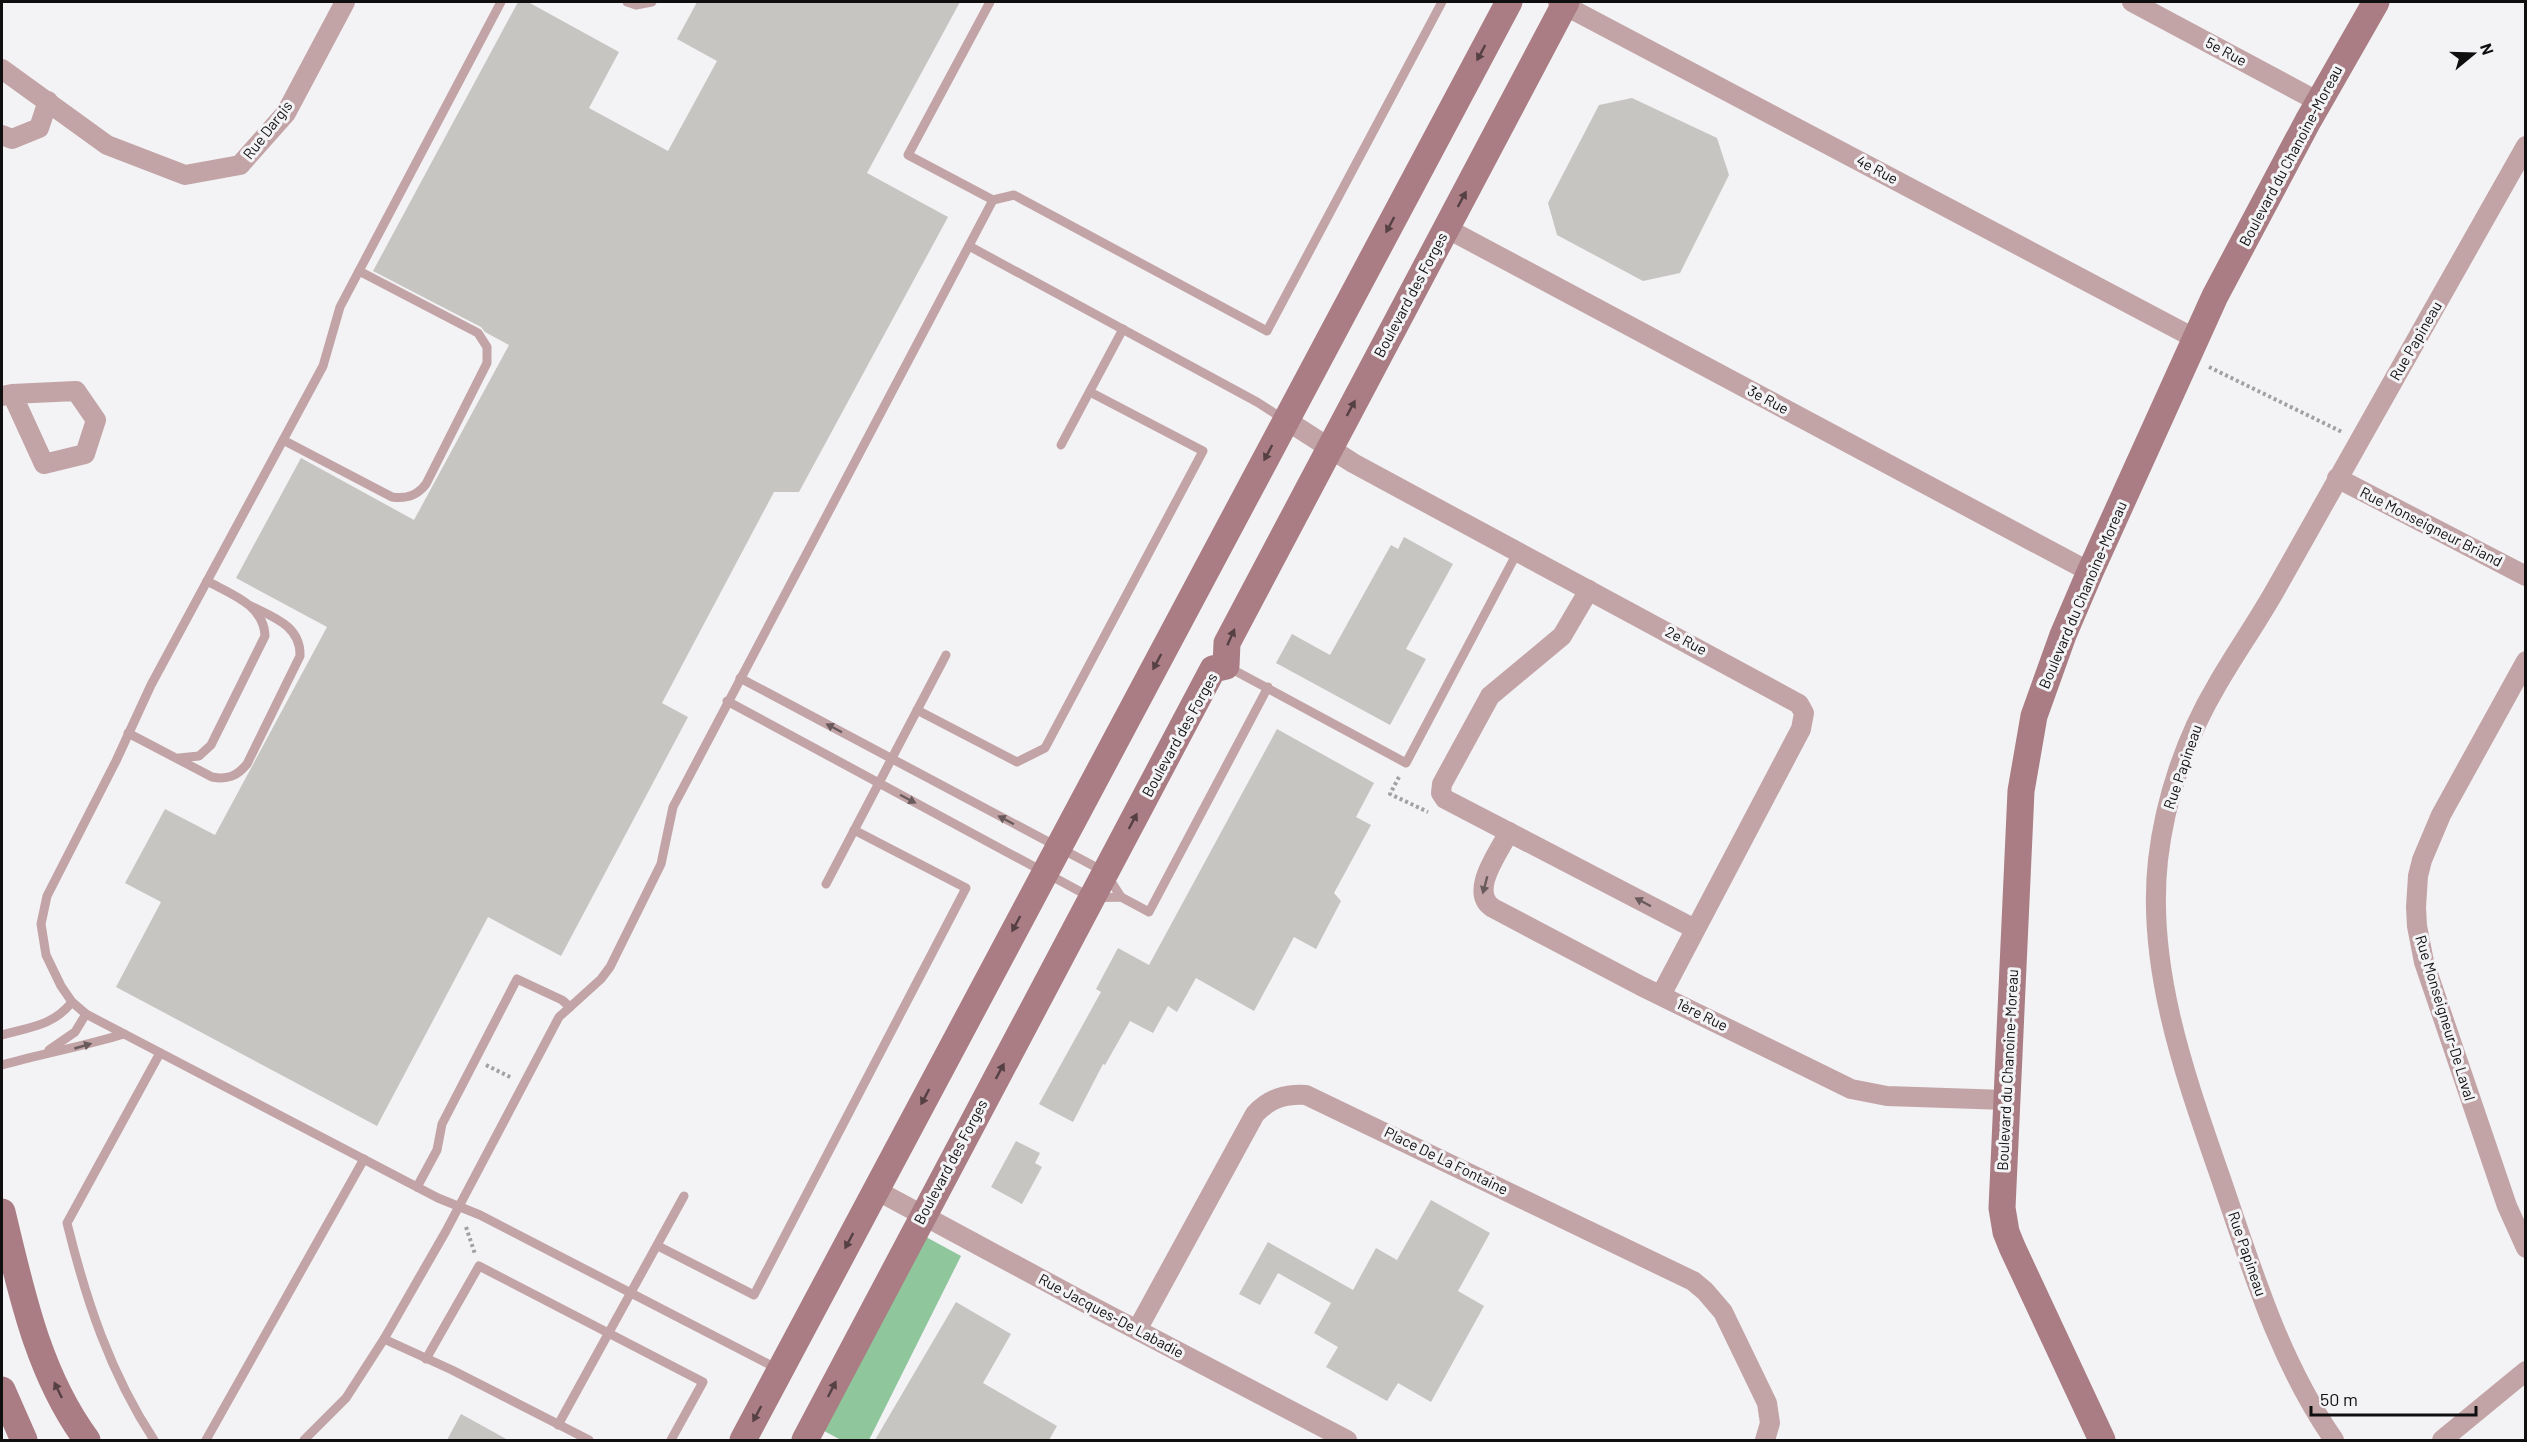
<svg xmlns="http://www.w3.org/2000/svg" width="2527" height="1442" font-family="Barlow,sans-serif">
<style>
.forest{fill:#90c69c}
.building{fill:#c7c5c2}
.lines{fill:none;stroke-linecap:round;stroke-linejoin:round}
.path{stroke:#a1a0a2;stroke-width:4;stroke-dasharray:3 3;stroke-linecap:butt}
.lane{stroke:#c2a4a7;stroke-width:9}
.street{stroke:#c2a4a7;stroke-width:20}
.secondary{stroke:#a97d83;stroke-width:27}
.oneway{fill:#554044}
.oneway2{fill:#695a5c}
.labels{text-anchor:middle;stroke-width:6;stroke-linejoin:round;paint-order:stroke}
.street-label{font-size:15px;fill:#100f10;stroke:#f3f2f5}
</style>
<rect width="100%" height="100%" fill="#f3f2f5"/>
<polygon class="forest" points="915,1231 961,1256 869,1440 841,1440 813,1425"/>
<g class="building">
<polygon points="518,2 528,2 619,52 589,108 668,151 717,61 677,39 697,2 960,2 867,173 948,217 799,492 774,492 662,703 688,717 561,956 488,917 377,1126 116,987 161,902 125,883 165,809 215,835 327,627 236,578 301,458 414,520 509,345 485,332 481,327 373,271"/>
<polygon points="1632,98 1717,138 1729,175 1680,273 1643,281 1557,235 1548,203 1599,105"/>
<polygon points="1404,537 1453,564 1406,649 1426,659 1390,725 1276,663 1292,634 1330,655 1391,545 1398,549"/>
<polygon points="1277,729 1374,783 1356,817 1371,825 1334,893 1341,901 1316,949 1294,937 1254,1011 1196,978 1177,1012 1168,1006 1153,1033 1130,1021 1105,1065 1103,1064 1073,1122 1039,1104 1101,992 1096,989 1118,948 1149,965"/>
<polygon points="1016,1141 1040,1153 1035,1163 1042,1167 1022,1204 991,1187"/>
<polygon points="1431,1200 1490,1233 1458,1291 1484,1306 1431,1402 1398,1383 1387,1401 1326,1367 1338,1347 1314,1333 1331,1303 1278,1273 1260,1305 1239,1294 1268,1242 1353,1290 1376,1248 1397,1260"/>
<polygon points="956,1302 1011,1334 983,1383 1057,1426 1049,1440 875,1440"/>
<polygon points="461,1414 508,1440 447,1440"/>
</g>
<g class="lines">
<g class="path">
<polyline points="2209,367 2342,432"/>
<polyline points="1399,777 1390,794 1428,812"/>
<polyline points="486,1065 512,1078"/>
<polyline points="466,1227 475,1254"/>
</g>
<g class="lane">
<polyline points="501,2 340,307 323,366 151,685 116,761 47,896 41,924 46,955 61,986 72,1002 86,1014 438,1198 480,1215 778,1369"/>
<polyline points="627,2 636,5 652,2"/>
<polyline points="990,2 908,155 993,200 1014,195 1267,331 1442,2"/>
<polyline points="969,246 1257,402 1285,420"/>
<path d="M283,440L392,497C406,499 417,496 426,484L487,363V347L478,333L359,271"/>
<polyline points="1061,445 1123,329"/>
<polyline points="1228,667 1406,763 1518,551"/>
<polyline points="740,678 1105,872 1121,897"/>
<polyline points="727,701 1092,898 1121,897 1149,912 1268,687"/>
<polyline points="917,710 1017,762 1045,748 1203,451 1090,392"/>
<path d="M128,733L212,777C228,780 237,776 247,764L300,656C301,626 273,617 251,606"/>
<path d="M179,758L199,756L211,745L265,636C264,605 231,594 207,581"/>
<polyline points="826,884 946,655"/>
<path d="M2,1035C30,1027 53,1026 72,1002"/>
<polyline points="49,1050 75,1032 86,1014"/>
<path d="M2,1065C42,1054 84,1046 124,1034"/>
<polyline points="417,1187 437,1150 442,1124 517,979 562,1000 570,1007"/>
<polyline points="658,1246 754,1295 966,888 854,830"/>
<polyline points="384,1339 452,1370 589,1440"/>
<polyline points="426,1359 479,1266 703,1382 671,1440"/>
<polyline points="558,1425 684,1196"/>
<path d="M154,1440C110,1373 86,1300 67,1223L160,1053"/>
<polyline points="206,1440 364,1159"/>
<polyline points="304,1440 346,1398 384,1339 446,1231 559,1017 601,979 610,967 661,864 673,807 993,200"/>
</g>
<g class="street">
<polyline points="1558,2 2196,339"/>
<polyline points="2132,2 2319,102"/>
<polyline points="2,69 107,145 185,175 240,165 286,113 345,2"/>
<polyline points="2,135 12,139 39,128 48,101"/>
<polyline points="1446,228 2090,572"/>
<polyline points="2,396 12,394 76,391 96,420 85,454 44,464 12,394"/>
<polyline points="1286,420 1353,463 1799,704 1804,713 1801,729 1661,995"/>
<polyline points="2337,478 2526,576"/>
<polyline points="1589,590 1562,636 1490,696 1442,784 1441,793 1445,799 1695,929"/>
<polyline points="2526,661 2441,815 2422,860 2418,876 2416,907 2417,926 2424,962 2507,1206 2526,1248"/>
<path d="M1509,832C1499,852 1468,892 1493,908L1641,986L1851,1089L1887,1096L2006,1100"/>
<polyline points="876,1190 1095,1308 1347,1440"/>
<path d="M1137,1330L1255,1114C1270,1098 1285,1094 1306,1095L1693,1281L1705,1291L1723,1312L1767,1403L1770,1423L1765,1440"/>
<path d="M2334,1440C2279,1361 2252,1269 2221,1179C2186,1078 2146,969 2158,860C2165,799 2186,737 2217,685C2236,652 2258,621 2277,587C2359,440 2443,293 2526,146"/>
<polyline points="2442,1440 2526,1371"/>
</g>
<g class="secondary">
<path d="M2,1212C21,1291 38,1374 87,1440"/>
<polyline points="2,1390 24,1440"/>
<polyline points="743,1440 1509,2"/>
<polyline points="805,1440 1213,669 1226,666 1227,643 1566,2"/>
<polyline points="2102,1440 2012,1247 2006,1232 2002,1208 2021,791 2034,716 2063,635 2090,572 2215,296 2308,121 2376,2"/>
</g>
</g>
<defs><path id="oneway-solid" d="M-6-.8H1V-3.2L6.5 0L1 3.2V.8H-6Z" transform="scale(1.5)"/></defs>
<g class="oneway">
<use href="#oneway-solid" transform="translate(1481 53) rotate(118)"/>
<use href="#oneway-solid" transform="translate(1462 199) rotate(-62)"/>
<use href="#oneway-solid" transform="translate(1390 225) rotate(118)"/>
<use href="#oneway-solid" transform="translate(1351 408) rotate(-62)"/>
<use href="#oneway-solid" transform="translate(1268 453) rotate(118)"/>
<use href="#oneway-solid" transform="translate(1231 637) rotate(-66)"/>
<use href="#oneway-solid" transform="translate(1157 662) rotate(118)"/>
<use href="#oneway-solid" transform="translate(1133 821) rotate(-62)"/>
<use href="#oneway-solid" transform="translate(1016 924) rotate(118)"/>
<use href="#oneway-solid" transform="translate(1000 1071) rotate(-62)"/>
<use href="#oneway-solid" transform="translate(925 1097) rotate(118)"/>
<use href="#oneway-solid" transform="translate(849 1241) rotate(118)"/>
<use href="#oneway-solid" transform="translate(832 1389) rotate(-63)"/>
<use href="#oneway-solid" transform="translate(58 1390) rotate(-116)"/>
<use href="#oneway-solid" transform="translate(757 1414) rotate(118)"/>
</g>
<g class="oneway2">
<use href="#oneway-solid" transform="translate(834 728) rotate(-152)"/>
<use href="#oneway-solid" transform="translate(908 799) rotate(28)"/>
<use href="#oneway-solid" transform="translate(1006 820) rotate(-152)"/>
<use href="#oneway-solid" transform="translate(1485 885) rotate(105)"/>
<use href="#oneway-solid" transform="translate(1643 902) rotate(-152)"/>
<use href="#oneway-solid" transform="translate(83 1046) rotate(-16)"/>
</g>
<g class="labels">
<g class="street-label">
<text transform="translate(2226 52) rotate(28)" y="5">5e Rue</text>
<text transform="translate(268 130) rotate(-52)" y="5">Rue Dargis</text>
<text transform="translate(2291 156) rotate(-62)" y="5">Boulevard du Chanoine-Moreau</text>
<text transform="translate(1877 170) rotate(28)" y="5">4e Rue</text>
<text transform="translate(1411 295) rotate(-62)" y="5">Boulevard des Forges</text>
<text transform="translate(2416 341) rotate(-60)" y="5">Rue Papineau</text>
<text transform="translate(1768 400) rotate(28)" y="5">3e Rue</text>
<text transform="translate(2431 527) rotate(27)" y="5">Rue Monseigneur Briand</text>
<text transform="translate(2083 595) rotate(-67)" y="5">Boulevard du Chanoine-Moreau</text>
<text transform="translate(1686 641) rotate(28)" y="5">2e Rue</text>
<text transform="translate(1180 735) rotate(-61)" y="5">Boulevard des Forges</text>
<text transform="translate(2183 767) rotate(-71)" y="5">Rue Papineau</text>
<text transform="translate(1702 1015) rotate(26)" y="5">1ère Rue</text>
<text transform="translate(2445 1018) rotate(73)" y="5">Rue Monseigneur-De Laval</text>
<text transform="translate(2008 1070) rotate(-87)" y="5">Boulevard du Chanoine-Moreau</text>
<text transform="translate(1446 1161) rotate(26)" y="5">Place De La Fontaine</text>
<text transform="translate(951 1162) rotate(-62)" y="5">Boulevard des Forges</text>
<text transform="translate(2247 1254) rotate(71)" y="5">Rue Papineau</text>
<text transform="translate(1111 1316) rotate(28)" y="5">Rue Jacques-De Labadie</text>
</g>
</g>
<rect width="2527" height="1442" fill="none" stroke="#100f10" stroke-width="6"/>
<g transform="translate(2473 54) rotate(71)" stroke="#f3f2f5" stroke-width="4.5" paint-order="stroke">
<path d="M0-4.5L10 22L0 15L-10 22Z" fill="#100f10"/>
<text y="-9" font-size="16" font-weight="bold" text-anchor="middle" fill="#100f10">N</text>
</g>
<path d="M2311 1406v9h165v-9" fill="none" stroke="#100f10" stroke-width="3"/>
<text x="2320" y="1406" font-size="18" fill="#100f10" stroke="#f3f2f5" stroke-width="4.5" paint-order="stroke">50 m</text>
</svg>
